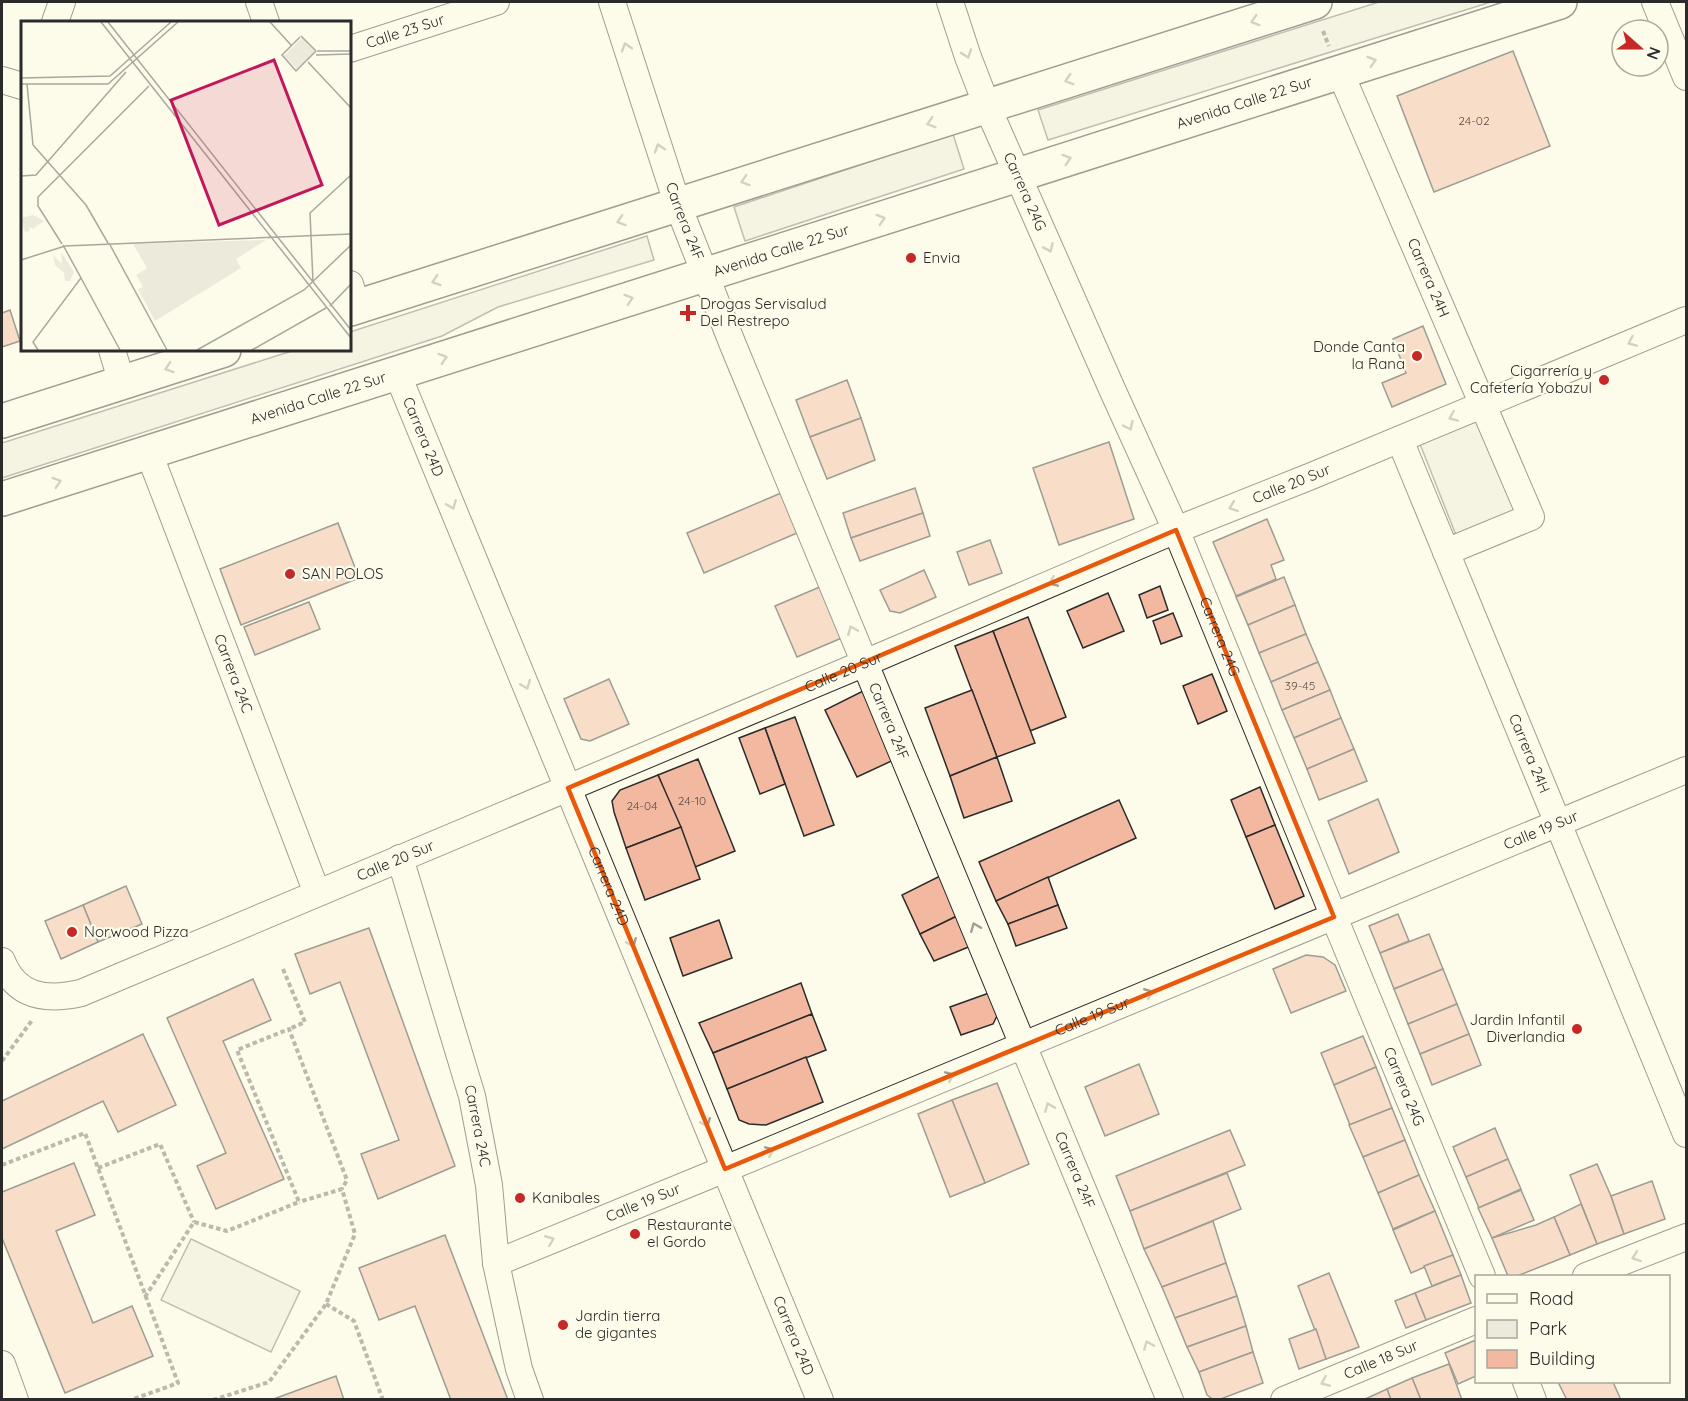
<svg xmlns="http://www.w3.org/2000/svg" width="1688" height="1401" font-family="Quicksand,sans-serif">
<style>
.green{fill:#ecebdb;stroke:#74746e;stroke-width:1.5}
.building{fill:#f2b8a0;stroke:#2b2b2b;stroke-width:1.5}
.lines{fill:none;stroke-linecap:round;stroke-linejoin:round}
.street-casing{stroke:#2b2b2b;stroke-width:28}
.primary-casing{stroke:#2b2b2b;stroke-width:36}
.path{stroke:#6a6964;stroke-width:4;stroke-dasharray:4.5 3;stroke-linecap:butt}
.street{stroke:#fdfbea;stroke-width:26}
.primary{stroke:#fdfbea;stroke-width:33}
.oneway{stroke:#9e9d94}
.marked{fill:none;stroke:#e8590c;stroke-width:4.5;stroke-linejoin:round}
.poi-dot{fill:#c62828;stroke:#fdfbea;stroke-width:2}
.labels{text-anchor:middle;stroke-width:4.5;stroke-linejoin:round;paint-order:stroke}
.number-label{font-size:12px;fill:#5d4e48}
.street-label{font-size:15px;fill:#2b2b2b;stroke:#fdfbea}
.poi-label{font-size:15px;fill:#2b2b2b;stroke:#fdfbea;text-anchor:start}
.inset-road{fill:none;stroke:#a9a89e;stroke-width:1.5}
.view{fill:#c2185b;fill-opacity:0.15;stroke:#c2185b;stroke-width:3}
.inset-edge{fill:none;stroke:#2b2b2b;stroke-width:3}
</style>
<rect width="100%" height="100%" fill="#fdfbea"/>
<g class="green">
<polygon points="1379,2 1491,2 1048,140 1038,110"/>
<polygon points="953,134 964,169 745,241 734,207"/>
<polygon points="647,236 654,260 498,307 442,336 2,478 2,443 295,350 350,350 350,332"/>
<polygon points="1480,420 1515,511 1456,535 1420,444"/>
<polygon points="191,1239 300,1291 271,1352 161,1300"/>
</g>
<g class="building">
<polygon points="1513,51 1550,146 1434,192 1397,96"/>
<polygon points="10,310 20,341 2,347 2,313"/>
<polygon points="1423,326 1446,384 1392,407 1382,383 1406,373 1393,339"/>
<polygon points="847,380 861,418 810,437 796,400"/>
<polygon points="861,418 875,460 827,479 810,437"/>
<polygon points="1109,442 1134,519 1059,545 1033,468"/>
<polygon points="915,488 923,513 851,538 843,513"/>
<polygon points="781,493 797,533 704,573 687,533"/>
<polygon points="923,513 930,536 860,561 851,538"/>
<polygon points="1267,519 1284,560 1271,565 1276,579 1236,596 1213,542"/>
<polygon points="338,523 359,578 241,625 220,569"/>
<polygon points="990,540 1002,573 969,585 957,552"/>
<polygon points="924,570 936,597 900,613 890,611 880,590"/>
<polygon points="1284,577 1295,605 1248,625 1236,597"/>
<polygon points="822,586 844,637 797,657 775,606"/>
<polygon points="1160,586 1168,610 1147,618 1139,595"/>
<polygon points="1108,593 1124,631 1083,648 1067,611"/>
<polygon points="309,602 320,629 255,655 244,627"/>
<polygon points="1295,605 1306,634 1259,653 1248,625"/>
<polygon points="1173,613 1182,636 1161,644 1153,621"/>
<polygon points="1028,617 1066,717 1030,731 993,631"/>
<polygon points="993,631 1035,743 997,757 955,646"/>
<polygon points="1306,634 1318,662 1271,682 1259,653"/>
<polygon points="1318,662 1330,690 1282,710 1271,682"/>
<polygon points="1212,674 1227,711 1198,724 1183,686"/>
<polygon points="609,679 629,724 590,741 581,739 564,699"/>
<polygon points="867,689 900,757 857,777 825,710"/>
<polygon points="972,690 997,757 950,776 925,708"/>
<polygon points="1330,690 1341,718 1294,738 1282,710"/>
<polygon points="795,717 834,825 804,836 765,728"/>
<polygon points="1341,718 1354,749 1307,769 1294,738"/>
<polygon points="765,728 785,784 760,794 739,738"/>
<polygon points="1354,749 1367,781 1319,800 1307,769"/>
<polygon points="997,757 1012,801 964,818 950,776"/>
<polygon points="698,759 735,851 695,867 658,775"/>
<polygon points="658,775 681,827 626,848 614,812 612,801 620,790"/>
<polygon points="1260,787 1275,825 1246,837 1231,800"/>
<polygon points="1378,799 1399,852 1349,874 1328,821"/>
<polygon points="1119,800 1136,838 996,901 979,862"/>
<polygon points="1275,825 1304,896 1275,909 1246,837"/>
<polygon points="681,827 700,879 645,900 626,848"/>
<polygon points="940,876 959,915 920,934 902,895"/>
<polygon points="1048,877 1058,905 1008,924 996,901"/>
<polygon points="126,886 142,924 98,942 83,905"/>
<polygon points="83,905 98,942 61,959 45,921"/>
<polygon points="1058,905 1067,928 1016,946 1008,924"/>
<polygon points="1398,914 1409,941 1380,953 1369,926"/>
<polygon points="959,915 971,946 934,961 920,934"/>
<polygon points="719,920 732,958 683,976 670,938"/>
<polygon points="369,928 455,1166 378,1199 361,1154 399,1140 340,982 310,994 295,954"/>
<polygon points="1429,934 1443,969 1394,989 1380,953"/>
<polygon points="1306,955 1323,957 1335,965 1346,991 1291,1013 1273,969"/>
<polygon points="1443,969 1457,1004 1408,1024 1394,989"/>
<polygon points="253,979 271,1020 223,1041 284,1179 216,1209 197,1166 226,1153 167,1018"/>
<polygon points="801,983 812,1014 713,1053 699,1023"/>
<polygon points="989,993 997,1016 993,1024 961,1035 950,1007"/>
<polygon points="1457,1004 1469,1034 1420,1054 1408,1024"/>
<polygon points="812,1014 826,1050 727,1089 713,1053"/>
<polygon points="143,1034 176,1105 118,1132 103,1101 2,1149 2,1101"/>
<polygon points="1469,1034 1481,1065 1432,1085 1420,1054"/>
<polygon points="1363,1036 1376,1067 1334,1085 1321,1053"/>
<polygon points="806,1057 823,1102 766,1125 749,1124 739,1120 727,1089"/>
<polygon points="1139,1064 1159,1114 1105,1136 1085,1087"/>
<polygon points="1376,1067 1392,1108 1350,1125 1334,1085"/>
<polygon points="997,1083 1029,1164 985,1183 952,1100"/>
<polygon points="952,1100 985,1183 950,1197 918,1114"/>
<polygon points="1392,1108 1405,1140 1363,1157 1349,1125"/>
<polygon points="1495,1128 1508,1159 1466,1177 1453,1147"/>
<polygon points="1230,1130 1245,1165 1130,1211 1116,1176"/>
<polygon points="1405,1140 1419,1175 1378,1193 1363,1157"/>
<polygon points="1508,1159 1521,1189 1479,1208 1466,1177"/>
<polygon points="74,1163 95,1215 56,1231 93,1323 132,1306 153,1356 65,1393 2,1238 2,1192"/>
<polygon points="1597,1164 1611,1196 1624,1234 1597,1244 1570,1175"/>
<polygon points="1227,1173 1241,1209 1144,1249 1130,1211"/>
<polygon points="1419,1175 1435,1211 1393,1229 1378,1193"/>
<polygon points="1652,1181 1665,1219 1624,1234 1611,1196"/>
<polygon points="1521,1190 1534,1220 1492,1238 1478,1208"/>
<polygon points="1581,1204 1597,1244 1570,1255 1554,1217"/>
<polygon points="1435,1211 1453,1255 1411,1273 1393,1230"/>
<polygon points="1554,1217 1570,1255 1517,1276 1508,1276 1492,1238 1536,1225"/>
<polygon points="1213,1221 1226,1263 1162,1287 1144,1249"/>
<polygon points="445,1235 508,1400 451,1400 415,1306 379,1320 359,1268"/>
<polygon points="1453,1255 1461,1275 1432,1286 1424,1266"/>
<polygon points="1226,1263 1237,1296 1175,1318 1162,1287"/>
<polygon points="1329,1273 1359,1347 1326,1359 1298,1286"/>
<polygon points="1461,1275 1471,1303 1426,1320 1415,1293"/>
<polygon points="1415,1293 1426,1320 1406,1328 1395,1301"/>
<polygon points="1237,1296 1246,1326 1187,1347 1175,1318"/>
<polygon points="1246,1326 1253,1352 1199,1372 1187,1347"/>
<polygon points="1316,1329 1326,1359 1299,1369 1289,1339"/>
<polygon points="1476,1340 1476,1376 1458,1384 1445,1353"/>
<polygon points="1253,1352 1263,1383 1218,1400 1214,1400 1207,1395 1199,1372"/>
<polygon points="1449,1364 1462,1400 1421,1400 1412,1378"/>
<polygon points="336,1376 344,1400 271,1400"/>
<polygon points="1412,1378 1421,1400 1391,1400 1387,1389"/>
<polygon points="1558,1382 1613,1382 1621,1400 1567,1400"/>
<polygon points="1387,1389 1391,1400 1363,1400"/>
</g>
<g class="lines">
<defs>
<g id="street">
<polyline points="259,2 266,22"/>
<path id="s1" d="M612,2L677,203L733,345L1170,1400"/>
<path id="s2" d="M950,2L968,57L987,106L1112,389L1176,530L1334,917L1482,1276"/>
<polyline points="1655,2 1686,77"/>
<polyline points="55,22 62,2"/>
<path id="s3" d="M350,49L496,2"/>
<path id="s4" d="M1340,72L1531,517L1446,552"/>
<polyline points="2,80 22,86"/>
<polyline points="350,284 357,307"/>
<polyline points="112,350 122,383"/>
<path id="s5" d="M397,373L820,1400"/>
<path id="s6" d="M1400,440L1686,1134"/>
<path id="s7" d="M149,453L317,893"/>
<path id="s8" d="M400,858L472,1096L489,1185L496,1263L519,1369L530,1400"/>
<path id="s9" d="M2,961C16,997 46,1001 81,993L865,663L1176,530L1309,477L1686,320"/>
<path id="s10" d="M496,1263L725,1169L1686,770"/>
<polyline points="1586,1276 1686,1237"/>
<polyline points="2,1364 15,1400"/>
<polyline points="1526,1382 1533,1400"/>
<path id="s11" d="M1284,1400L1476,1320"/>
</g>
<g id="primary">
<path d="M350,309C671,205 993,104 1315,2"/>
<polyline points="2,421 224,350"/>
<path id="s12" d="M2,499L1560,2"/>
</g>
</defs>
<use href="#street" class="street-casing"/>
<use href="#primary" class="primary-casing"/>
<g class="path">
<polyline points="1323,31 1329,46"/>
<polyline points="283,969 305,1022 289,1029"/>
<polyline points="2,1061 33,1019"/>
<polyline points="2,1165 85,1133 178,1383 131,1400"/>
<polyline points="98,1168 160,1144 194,1222"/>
<polyline points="145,1297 194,1222 227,1231 299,1202 237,1050 289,1029 347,1180 342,1189"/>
<polyline points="326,1304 354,1321 383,1400"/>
<polyline points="213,1400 269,1382 326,1304 355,1234 342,1189 299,1202"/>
</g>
<use href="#street" class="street"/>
<use href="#primary" class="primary"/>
</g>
<defs><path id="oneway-chevron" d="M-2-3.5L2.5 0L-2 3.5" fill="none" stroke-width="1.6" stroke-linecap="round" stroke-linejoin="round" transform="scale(1.5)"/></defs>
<g class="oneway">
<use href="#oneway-chevron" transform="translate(1255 21) rotate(162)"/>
<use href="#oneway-chevron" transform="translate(626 47) rotate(-108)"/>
<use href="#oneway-chevron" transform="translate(967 54) rotate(71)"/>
<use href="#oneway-chevron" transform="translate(1372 61) rotate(-18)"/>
<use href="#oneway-chevron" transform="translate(1069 80) rotate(162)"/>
<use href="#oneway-chevron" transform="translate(931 123) rotate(163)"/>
<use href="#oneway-chevron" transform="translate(659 148) rotate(-108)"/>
<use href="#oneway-chevron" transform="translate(1067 159) rotate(-18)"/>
<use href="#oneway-chevron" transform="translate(745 181) rotate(162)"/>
<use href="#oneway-chevron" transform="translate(881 219) rotate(-18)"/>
<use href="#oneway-chevron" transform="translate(621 221) rotate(162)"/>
<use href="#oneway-chevron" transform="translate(1049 248) rotate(66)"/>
<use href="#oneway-chevron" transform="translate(436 281) rotate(162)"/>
<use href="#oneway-chevron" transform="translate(629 299) rotate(-18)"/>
<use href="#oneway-chevron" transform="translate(1632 342) rotate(157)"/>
<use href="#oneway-chevron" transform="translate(443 358) rotate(-18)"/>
<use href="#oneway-chevron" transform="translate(169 368) rotate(162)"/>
<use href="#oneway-chevron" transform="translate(1453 417) rotate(157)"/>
<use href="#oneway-chevron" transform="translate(1129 426) rotate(65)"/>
<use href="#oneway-chevron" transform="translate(57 482) rotate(-18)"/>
<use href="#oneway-chevron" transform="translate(452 505) rotate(68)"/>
<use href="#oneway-chevron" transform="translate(1233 507) rotate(159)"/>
<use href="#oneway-chevron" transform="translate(1053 582) rotate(157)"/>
<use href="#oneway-chevron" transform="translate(852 630) rotate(-113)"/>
<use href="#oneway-chevron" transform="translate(526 685) rotate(68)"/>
<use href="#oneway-chevron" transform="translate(975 927) rotate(-112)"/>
<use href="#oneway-chevron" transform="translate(632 943) rotate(68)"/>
<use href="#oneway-chevron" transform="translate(1149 993) rotate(-22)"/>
<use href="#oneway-chevron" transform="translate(950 1076) rotate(-23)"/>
<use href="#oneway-chevron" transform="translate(1049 1107) rotate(-112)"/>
<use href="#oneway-chevron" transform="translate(706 1123) rotate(68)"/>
<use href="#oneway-chevron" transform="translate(770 1151) rotate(-23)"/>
<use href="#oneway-chevron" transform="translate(550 1240) rotate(-22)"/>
<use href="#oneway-chevron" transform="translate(1636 1257) rotate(159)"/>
<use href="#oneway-chevron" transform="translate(1148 1345) rotate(-112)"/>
<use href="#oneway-chevron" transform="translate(1325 1382) rotate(157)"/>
</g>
<path d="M0 0H1688V1401H0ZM1176,530L1334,917L725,1169L568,788Z" fill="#fdfbea" fill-opacity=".55" fill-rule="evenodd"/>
<path class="marked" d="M1176,530L1334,917L725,1169L568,788Z"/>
<g class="poi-dot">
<circle cx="911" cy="258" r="6"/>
<path d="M685 304h6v6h6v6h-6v6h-6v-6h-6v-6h6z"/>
<circle cx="1417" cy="356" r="6"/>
<circle cx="1604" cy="380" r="6"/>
<circle cx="290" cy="574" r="6"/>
<circle cx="72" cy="932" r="6"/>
<circle cx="1577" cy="1029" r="6"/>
<circle cx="520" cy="1198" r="6"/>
<circle cx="635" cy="1234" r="6"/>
<circle cx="563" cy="1325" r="6"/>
</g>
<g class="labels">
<g class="number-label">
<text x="1474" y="125">24-02</text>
<text x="1300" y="690">39-45</text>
<text x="692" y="805">24-10</text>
<text x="642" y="810">24-04</text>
</g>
<g class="street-label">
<text dy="5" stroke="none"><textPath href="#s3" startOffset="58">Calle 23 Sur</textPath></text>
<text dy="5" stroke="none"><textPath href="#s12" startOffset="1304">Avenida Calle 22 Sur</textPath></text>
<text dy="5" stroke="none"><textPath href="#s2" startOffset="204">Carrera 24G</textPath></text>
<text dy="5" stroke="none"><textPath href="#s1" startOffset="231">Carrera 24F</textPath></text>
<text dy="5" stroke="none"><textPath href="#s12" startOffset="818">Avenida Calle 22 Sur</textPath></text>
<text dy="5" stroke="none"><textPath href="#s4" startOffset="224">Carrera 24H</textPath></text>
<text dy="5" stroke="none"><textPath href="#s12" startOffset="332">Avenida Calle 22 Sur</textPath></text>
<text dy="5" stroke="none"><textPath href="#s5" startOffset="69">Carrera 24D</textPath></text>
<text dy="5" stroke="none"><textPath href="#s9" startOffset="1408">Calle 20 Sur</textPath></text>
<text dy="5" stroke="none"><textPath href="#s2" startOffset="690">Carrera 24G</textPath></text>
<text dy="5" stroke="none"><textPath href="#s9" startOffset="922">Calle 20 Sur</textPath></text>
<text dy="5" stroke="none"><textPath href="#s7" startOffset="236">Carrera 24C</textPath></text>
<text dy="5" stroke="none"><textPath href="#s1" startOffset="771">Carrera 24F</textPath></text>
<text dy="5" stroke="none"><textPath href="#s6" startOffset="339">Carrera 24H</textPath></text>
<text dy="5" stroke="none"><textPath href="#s10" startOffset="1131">Calle 19 Sur</textPath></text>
<text dy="5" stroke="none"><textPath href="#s9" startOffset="436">Calle 20 Sur</textPath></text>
<text dy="5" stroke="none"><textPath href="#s5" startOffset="555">Carrera 24D</textPath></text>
<text dy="5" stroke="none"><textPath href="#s10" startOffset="645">Calle 19 Sur</textPath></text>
<text dy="5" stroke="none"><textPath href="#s2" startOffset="1176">Carrera 24G</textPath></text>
<text dy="5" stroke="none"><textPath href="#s8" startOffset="279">Carrera 24C</textPath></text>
<text dy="5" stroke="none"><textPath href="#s1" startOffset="1257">Carrera 24F</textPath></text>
<text dy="5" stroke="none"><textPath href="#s10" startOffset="159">Calle 19 Sur</textPath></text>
<text dy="5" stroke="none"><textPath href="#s5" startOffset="1041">Carrera 24D</textPath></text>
<text dy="5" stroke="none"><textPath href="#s11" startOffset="105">Calle 18 Sur</textPath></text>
</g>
<g class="poi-label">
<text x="923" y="263">Envia</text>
<text x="700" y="309">Drogas Servisalud<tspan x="700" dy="17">Del Restrepo</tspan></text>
<text x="1405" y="352" text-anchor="end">Donde Canta<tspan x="1405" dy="17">la Rana</tspan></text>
<text x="1592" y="376" text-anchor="end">Cigarrería y<tspan x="1592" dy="17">Cafetería Yobazul</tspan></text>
<text x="302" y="579">SAN POLOS</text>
<text x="84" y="937">Norwood Pizza</text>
<text x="1565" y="1025" text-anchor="end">Jardin Infantil<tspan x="1565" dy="17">Diverlandia</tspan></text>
<text x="532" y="1203">Kanibales</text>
<text x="647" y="1230">Restaurante<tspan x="647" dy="17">el Gordo</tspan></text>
<text x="575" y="1321">Jardin tierra<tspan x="575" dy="17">de gigantes</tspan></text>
</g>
</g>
<g transform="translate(21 21)">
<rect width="330" height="330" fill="#fdfbea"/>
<path d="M281,17L294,31L276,48L263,35ZM12,194L23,200L12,208L8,206L9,210L4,211L0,197ZM245,219L215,238L220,247L134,300L117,268L122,266L115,254L126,247L112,223ZM40,231L53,251L49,260H44L43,252L34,244L32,234L41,243Z" fill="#ecebdb"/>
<path class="inset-road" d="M80,1L330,317M87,1L330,309M249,1L270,24M280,15L295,30M279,16L261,34L275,50L295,30M296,30H330M295,34L330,33M287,41L330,87M0,57L89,55L150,1M0,63H87L157,1M6,63L12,124M12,124L65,184L87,222M0,155L15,154L105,51M88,222L146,329M41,223L17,185V176L128,65M0,239L44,225L330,213M60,257L99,329M292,261L289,192L330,154M309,285L330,263M17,329L12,321L60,257L42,224M176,329L283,269L330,224M231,329L305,287"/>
<path class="view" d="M253,39L301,164L198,204L150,79Z"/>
<rect width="330" height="330" class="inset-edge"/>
</g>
<rect width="1688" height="1401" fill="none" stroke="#2b2b2b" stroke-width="6"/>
<rect x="1475" y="1275" width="195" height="108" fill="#fdfbea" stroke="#a9a89e" stroke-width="1.5"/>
<rect x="1487" y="1294" width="30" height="9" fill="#fdfbea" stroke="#a9a89e" stroke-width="1.5"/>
<text x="1529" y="1305" font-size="18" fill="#2b2b2b">Road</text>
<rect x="1487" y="1320" width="30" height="18" fill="#ecebdb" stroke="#a9a89e" stroke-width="1.5"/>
<text x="1529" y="1335" font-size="18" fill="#2b2b2b">Park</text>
<rect x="1487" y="1350" width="30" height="18" fill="#f2b8a0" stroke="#a9a89e" stroke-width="1.5"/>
<text x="1529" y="1365" font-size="18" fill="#2b2b2b">Building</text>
<g transform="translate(1640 48) rotate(111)"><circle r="28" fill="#fdfbea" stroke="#a9a89e" stroke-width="1.5"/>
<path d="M0-4.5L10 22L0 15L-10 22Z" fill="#c62828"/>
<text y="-9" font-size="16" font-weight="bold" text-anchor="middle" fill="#2b2b2b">N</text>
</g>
</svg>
